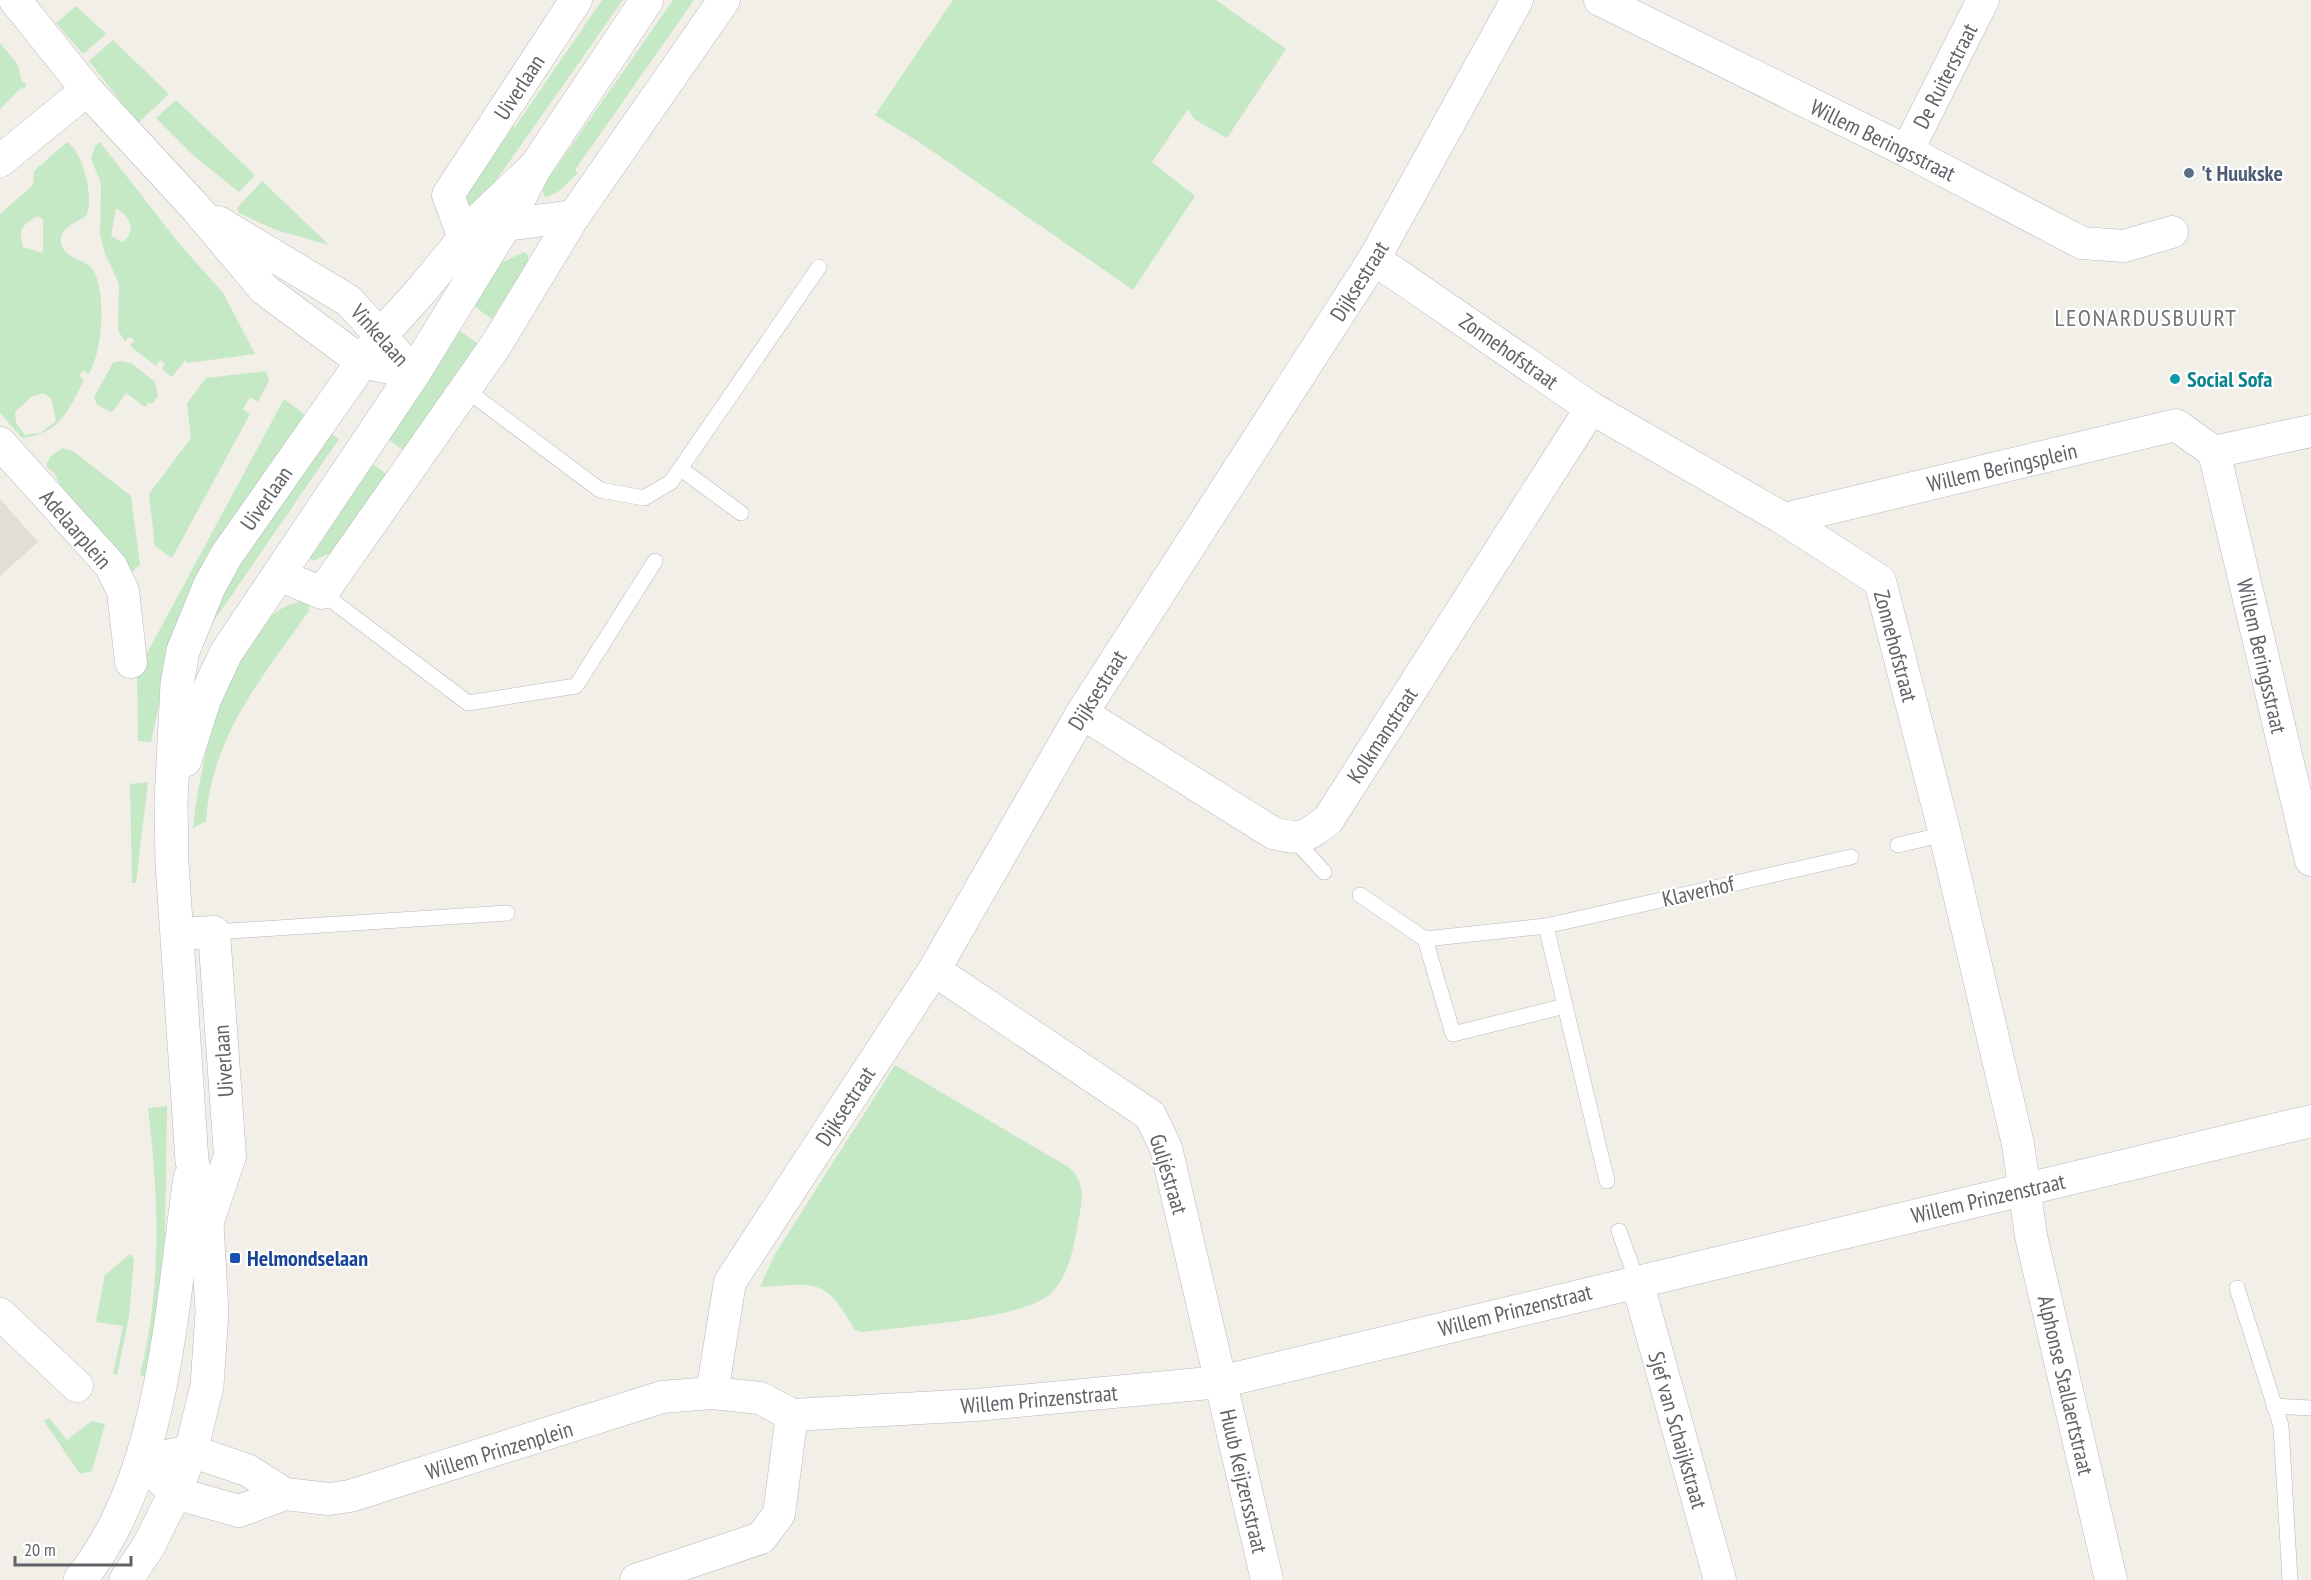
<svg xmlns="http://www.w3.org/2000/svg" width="2311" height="1580" font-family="'PT Sans Narrow',sans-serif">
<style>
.education{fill:#e1ded6}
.green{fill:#c5e8c5;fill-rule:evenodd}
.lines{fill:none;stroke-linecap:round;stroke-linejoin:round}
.service-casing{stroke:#b5b8bc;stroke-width:16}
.minor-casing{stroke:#b5b8bc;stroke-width:33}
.secondary-casing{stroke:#b6babf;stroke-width:34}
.service{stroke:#fff;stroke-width:15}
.minor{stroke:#fff;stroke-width:32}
.secondary{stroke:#fff;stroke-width:33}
.service-dot{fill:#5c6f8a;stroke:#fff;stroke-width:2}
.culture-dot{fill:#0f9aa8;stroke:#fff;stroke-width:2}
.transit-dot{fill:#1a4fb4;stroke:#fff;stroke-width:2}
.labels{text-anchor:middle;stroke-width:4.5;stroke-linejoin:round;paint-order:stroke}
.street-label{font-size:22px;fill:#5f6368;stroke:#fff}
.service-label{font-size:22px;font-weight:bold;fill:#4e5e75;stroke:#fff;text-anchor:start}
.culture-label{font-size:22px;font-weight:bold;fill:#0d838f;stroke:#fff;text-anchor:start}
.transit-label{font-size:22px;font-weight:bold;fill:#164399;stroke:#fff;text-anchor:start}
.neighbourhood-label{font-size:24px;letter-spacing:1.5px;fill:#70757a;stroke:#fff}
</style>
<rect width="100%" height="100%" fill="#f1efe8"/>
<polygon class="education" points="0,499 38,542 0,576"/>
<g class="green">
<polygon points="602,0 623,0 478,206 470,207 465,198 511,125 515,127"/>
<polygon points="673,0 694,0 575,170 578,173 559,191 545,198 542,188"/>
<polygon points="953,0 1216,0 1286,49 1227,138 1194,119 1188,109 1152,162 1195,196 1133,290 922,144 875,115"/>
<polygon points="76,6 106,34 83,54 56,23"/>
<polygon points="113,40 169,94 138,123 89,61"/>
<polygon points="0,43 18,65 22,82 26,83 25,89 21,88 0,109"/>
<polygon points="176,100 255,175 239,192 193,155 156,118"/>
<path d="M67,142C83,152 95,198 86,216C77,222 61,227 61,240C61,259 85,258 93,270C107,293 102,353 89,374L83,370L79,376L84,380C68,411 60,434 22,438L0,413V214L33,185L34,171ZM38,216L43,220V253L23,247C18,228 22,225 38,216ZM43,393L51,398L56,421L41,433L25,435L16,423L15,412L31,397Z"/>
<path d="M100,142L177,241L223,293L255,354L188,363L185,360L172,377L162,369L165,364L160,360L156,366L130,346L134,340L129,337L125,342L118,330L119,284L104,251L100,233L101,183L91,159L95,146ZM116,208C130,216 137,231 123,242L111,236Z"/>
<polygon points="262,181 329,245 276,230 239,213 237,208"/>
<polygon points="524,252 528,255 528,261 492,319 471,304 498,264"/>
<polygon points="457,329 477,343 404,451 388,439"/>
<polygon points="119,361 131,363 155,382 158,396 152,404 149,402 145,407 126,393 112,412 97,405 94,397 113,363"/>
<polygon points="266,371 269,381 258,402 250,397 243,409 250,414 172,558 155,546 149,494 191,438 187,403 206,378"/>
<polygon points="284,399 308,417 167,666 151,742 138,741 137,672"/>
<polygon points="327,431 339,439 209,628 219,596"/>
<polygon points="63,448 73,451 131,496 140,565 129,574 67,499 54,473 46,466 50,457"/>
<polygon points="371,463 388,475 331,553 312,561 309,555"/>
<path d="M304,601L308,603L309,611C261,679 212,735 206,821L193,828C199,768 230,609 304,601Z"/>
<polygon points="148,782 136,883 132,883 130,784"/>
<path d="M895,1065L1070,1168C1088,1187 1081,1204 1077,1228C1074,1249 1066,1284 1046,1297C1013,1320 907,1326 863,1332L855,1330C824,1276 817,1284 760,1287L775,1254Z"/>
<path d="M167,1106L165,1237L149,1377L140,1375C162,1286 159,1198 148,1108Z"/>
<polygon points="130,1254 134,1259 129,1317 117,1375 113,1374 123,1326 96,1322 105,1275"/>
<polygon points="49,1418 67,1440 92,1421 105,1424 92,1471 80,1474 44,1421"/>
</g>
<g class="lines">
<defs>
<g id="service">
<polyline points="465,389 600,490 644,498 671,482 819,267"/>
<polyline points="681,469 741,513"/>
<polyline points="322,593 468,703 576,686 655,561"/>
<polyline points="1294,839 1324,872"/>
<polyline points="1898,845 1945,834"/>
<polyline points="1360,895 1425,939 1453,1034 1565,1006"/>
<polyline points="214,932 507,913"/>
<polyline points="1425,939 1546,926"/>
<polyline points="1607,1181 1546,926 1851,857"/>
<polyline points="1619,1231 1637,1281"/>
<polyline points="2237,1288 2281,1426 2290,1580"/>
<polyline points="2274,1406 2311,1408"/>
</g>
<g id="minor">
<polyline points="15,0 87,90 196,208 264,289 362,362 414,373"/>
<polyline points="1600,0 1907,151 2082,243 2124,246 2172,232"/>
<polyline points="1907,151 1983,0"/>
<polyline points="0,161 87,90"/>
<polyline points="218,222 349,301 398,355"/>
<polyline points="505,225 574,216"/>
<polyline points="464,238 448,195 576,0"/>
<polyline points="1374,259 1591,408 1784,519 1880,581 1945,834 2018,1144 2031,1236 2111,1580"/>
<polyline points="0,443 111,566 123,591 131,662"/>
<polyline points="2214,452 2311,860"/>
<polyline points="2214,452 2311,431"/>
<polyline points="1784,519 2176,425 2214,452"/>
<polyline points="279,575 322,593 496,345 574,216 724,0"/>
<path d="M1082,713L1273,833C1301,841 1306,837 1328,820L1591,408"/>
<polyline points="177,934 214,932 230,1156 207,1224"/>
<polyline points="934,970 1150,1115 1166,1148 1267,1580"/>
<polyline points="1637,1281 1720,1580"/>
<polyline points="0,1314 77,1386"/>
<polyline points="712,1393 730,1282 934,970 1082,713 1374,259 1517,0"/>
<polyline points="142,1461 175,1493 239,1511 285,1494 329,1499 350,1496 662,1397 712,1393 760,1398 792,1415 976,1405 1220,1382 2311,1121"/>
<polyline points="142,1461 191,1451 247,1470 285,1494"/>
<polyline points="636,1580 761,1538 779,1514 792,1415"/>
</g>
<g id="secondary">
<polyline points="185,760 205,698 226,653 414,373 505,225 536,166 647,0"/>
<path d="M80,1580C165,1475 171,1306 190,1178"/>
<polyline points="126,1580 148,1547 175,1493 191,1451 207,1386 212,1312 207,1224 192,1161 172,863 171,802 177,684 183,651 209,587 226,556 381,335 421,291 481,218 536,166"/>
</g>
</defs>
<use href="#service" class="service-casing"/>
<use href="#minor" class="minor-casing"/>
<use href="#secondary" class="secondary-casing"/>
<use href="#service" class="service"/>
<use href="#minor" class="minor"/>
<use href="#secondary" class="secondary"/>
</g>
<circle class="service-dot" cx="2189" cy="173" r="6"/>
<circle class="culture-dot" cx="2175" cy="379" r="6"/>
<rect class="transit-dot" x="229" y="1252" width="12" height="12" rx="3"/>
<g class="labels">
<g class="street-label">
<text transform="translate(1945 76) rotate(-63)" y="8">De Ruiterstraat</text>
<text transform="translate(519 87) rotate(-57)" y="8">Uiverlaan</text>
<text transform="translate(1883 140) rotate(26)" y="8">Willem Beringsstraat</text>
<text transform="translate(1359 281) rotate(-58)" y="8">Dijksestraat</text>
<text transform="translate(380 335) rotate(48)" y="8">Vinkelaan</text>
<text transform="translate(1509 351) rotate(35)" y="8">Zonnehofstraat</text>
<text transform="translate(2002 467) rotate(-13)" y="8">Willem Beringsplein</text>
<text transform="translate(266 498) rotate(-55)" y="8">Uiverlaan</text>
<text transform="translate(76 529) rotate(49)" y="8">Adelaarplein</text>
<text transform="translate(1896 646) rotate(75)" y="8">Zonnehofstraat</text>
<text transform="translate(2262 656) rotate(77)" y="8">Willem Beringsstraat</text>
<text transform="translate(1097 690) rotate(-58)" y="8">Dijksestraat</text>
<text transform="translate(1382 735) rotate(-57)" y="8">Kolkmanstraat</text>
<text transform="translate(1698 891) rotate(-13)" y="8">Klaverhof</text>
<text transform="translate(223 1061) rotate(-94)" y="8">Uiverlaan</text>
<text transform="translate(845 1106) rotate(-57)" y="8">Dijksestraat</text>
<text transform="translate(1169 1174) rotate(73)" y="8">Guljéstraat</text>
<text transform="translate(1988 1198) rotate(-13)" y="8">Willem Prinzenstraat</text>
<text transform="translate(1515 1310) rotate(-14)" y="8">Willem Prinzenstraat</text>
<text transform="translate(2066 1385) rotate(77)" y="8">Alphonse Stallaertstraat</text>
<text transform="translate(1039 1399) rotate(-5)" y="8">Willem Prinzenstraat</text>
<text transform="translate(1678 1430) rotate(74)" y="8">Sjef van Schaijkstraat</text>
<text transform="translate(499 1450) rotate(-17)" y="8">Willem Prinzenplein</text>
<text transform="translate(1244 1481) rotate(77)" y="8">Huub Keijzersstraat</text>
</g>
<g class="service-label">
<text x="2201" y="181">'t Huukske</text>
</g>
<g class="culture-label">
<text x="2187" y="387">Social Sofa</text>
</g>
<g class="transit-label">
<text x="247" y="1266">Helmondselaan</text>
</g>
<g class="neighbourhood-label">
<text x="2146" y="326">LEONARDUSBUURT</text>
</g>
</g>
<path d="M15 1556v9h116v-9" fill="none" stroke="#5f6368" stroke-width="3"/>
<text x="24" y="1556" font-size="18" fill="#5f6368" stroke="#ffffff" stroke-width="4.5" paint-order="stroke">20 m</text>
</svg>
